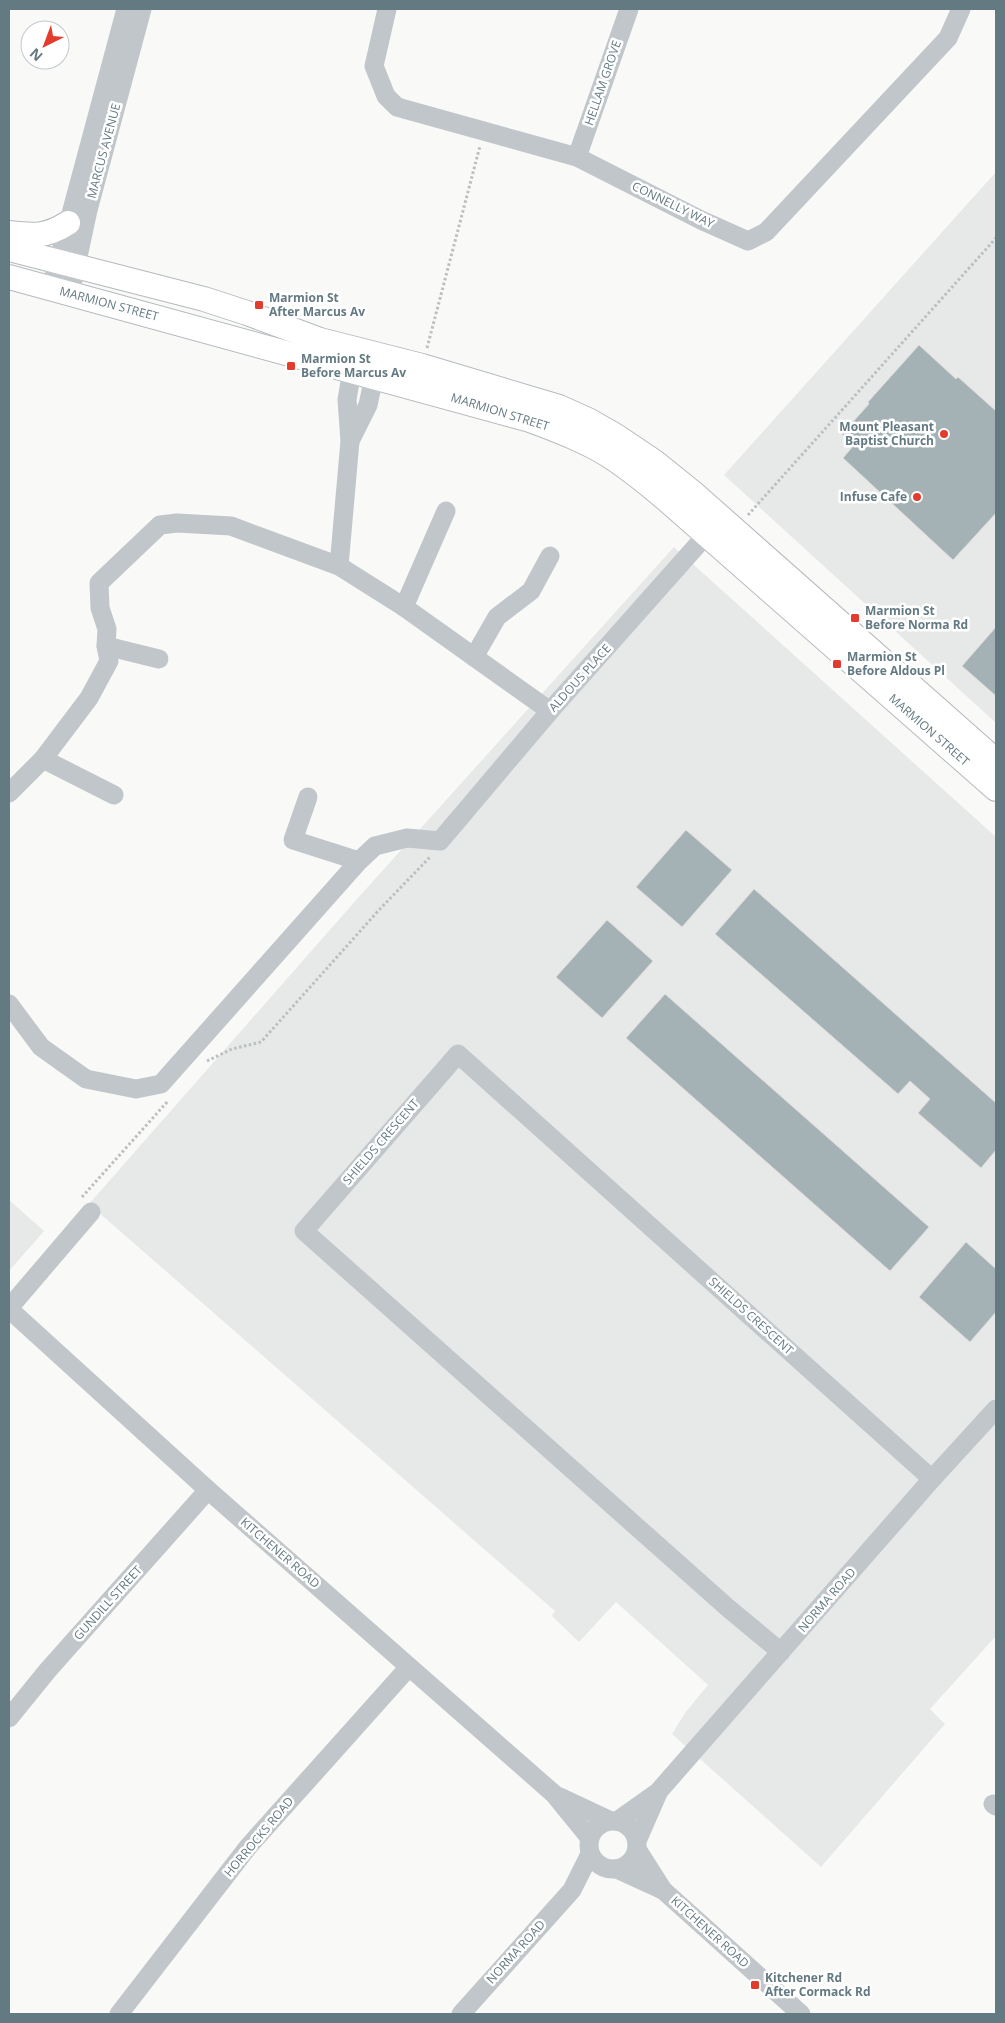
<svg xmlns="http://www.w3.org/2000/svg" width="1005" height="2023" font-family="'Open Sans',sans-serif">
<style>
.built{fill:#e7e9e8}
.building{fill:#a4b1b5;stroke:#dbdbd9}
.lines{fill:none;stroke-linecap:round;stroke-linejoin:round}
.major-casing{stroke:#b4babd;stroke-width:26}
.path{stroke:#babfc1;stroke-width:3;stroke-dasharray:2.5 2.5;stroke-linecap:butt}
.minor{stroke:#c0c6c9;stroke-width:19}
.major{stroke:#fff;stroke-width:24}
.poi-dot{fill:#e33c2d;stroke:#fff;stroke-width:2}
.labels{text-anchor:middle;stroke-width:5;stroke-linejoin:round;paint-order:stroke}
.street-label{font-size:12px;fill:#647a82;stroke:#fff}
.poi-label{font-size:12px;font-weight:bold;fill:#647a82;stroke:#fff;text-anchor:start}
</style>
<rect width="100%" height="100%" fill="#f9f9f7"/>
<g class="built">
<polygon points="996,172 996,723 724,475"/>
<polygon points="674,547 996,837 996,1636 930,1709 945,1724 821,1867 672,1734 685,1713 708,1685 616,1602 579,1642 552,1616 555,1611 89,1204 357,899"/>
<polygon points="9,1200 44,1231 9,1271"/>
</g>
<g class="building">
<polygon points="919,345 956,379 958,377 996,411 996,513 953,560 843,458 854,445 842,434 869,404 868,402"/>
<polygon points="996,627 996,696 962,666"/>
<polygon points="686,830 732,870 682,927 636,887"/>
<polygon points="754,889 996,1103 996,1150 981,1168 918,1113 930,1099 910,1081 898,1094 715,934"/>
<polygon points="607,920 653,961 602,1018 556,977"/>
<polygon points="665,994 929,1227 890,1271 626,1038"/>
<polygon points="966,1242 996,1269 996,1312 970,1342 919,1297"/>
</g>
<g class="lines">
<defs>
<g id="major">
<path d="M9,233C34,236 46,237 68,223"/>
<polyline points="9,249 204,299 247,313 320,340 422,366 559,407 588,420 616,436 656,463 692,492 996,761"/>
<path d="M9,277L530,420C556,430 584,440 608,455C629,468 648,484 667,500L996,789"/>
</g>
</defs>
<use href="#major" class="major-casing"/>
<g class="path">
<polyline points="427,348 480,146"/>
<polyline points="748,515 996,238"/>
<polyline points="207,1061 232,1049 261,1042 379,910 430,857"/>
<polyline points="82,1197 168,1101"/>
</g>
<g class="minor">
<polyline points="387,9 374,66 386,96 397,107 577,157 701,220 748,241 766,232 948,38 961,9"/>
<polyline points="577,157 629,9"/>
<polyline points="51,288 126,9"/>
<polyline points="70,294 88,210 142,9"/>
<polyline points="350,441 368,405 377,363"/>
<polyline points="339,566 350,441 347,400 354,357"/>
<polyline points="404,607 446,511"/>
<polyline points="106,646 159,659"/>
<polyline points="474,657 497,617 531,591 550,556"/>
<polyline points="43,759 114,795"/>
<polyline points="9,793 43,759 89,698 109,661 106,646 107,629 100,608 99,583 160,525 177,523 231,526 339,566 404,607 550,711"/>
<polyline points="308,797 293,840 359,861"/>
<polyline points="9,1004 41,1047 86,1079 136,1089 161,1084 359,861 375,846 407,838 440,841 550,711 716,524"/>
<polyline points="9,1308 91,1212"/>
<polyline points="9,1309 208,1490 554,1794 589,1837"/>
<polyline points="781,1652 728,1608 304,1231 458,1054 932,1479"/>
<polyline points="9,1718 48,1670 208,1490"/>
<polyline points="560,1797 609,1820"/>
<polyline points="993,1804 996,1806"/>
<circle cx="613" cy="1845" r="24"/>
<polyline points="617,1821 658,1792 932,1479 996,1409"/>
<polyline points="637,1841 658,1793"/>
<polyline points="637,1849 663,1890 801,2014"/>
<polyline points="617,1869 663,1890"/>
<polyline points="119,2014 248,1847 409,1667"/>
<polyline points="461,2014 572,1890 590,1854"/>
</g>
<use href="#major" class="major"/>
</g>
<g class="poi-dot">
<rect x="254" y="300" width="10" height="10" rx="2.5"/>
<rect x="286" y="361" width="10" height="10" rx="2.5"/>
<circle cx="944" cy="434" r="5"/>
<circle cx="917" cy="497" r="5"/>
<rect x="850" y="613" width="10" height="10" rx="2.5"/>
<rect x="832" y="659" width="10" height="10" rx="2.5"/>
<rect x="750" y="1980" width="10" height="10" rx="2.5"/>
</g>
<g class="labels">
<g class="street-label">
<text transform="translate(603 83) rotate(-71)" y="4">HELLAM GROVE</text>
<text transform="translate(104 151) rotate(-75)" y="4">MARCUS AVENUE</text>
<text transform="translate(673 205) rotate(26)" y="4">CONNELLY WAY</text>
<text transform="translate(109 304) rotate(15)" y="4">MARMION STREET</text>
<text transform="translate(500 412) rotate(17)" y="4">MARMION STREET</text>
<text transform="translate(580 678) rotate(-48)" y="4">ALDOUS PLACE</text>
<text transform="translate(929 730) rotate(41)" y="4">MARMION STREET</text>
<text transform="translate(381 1142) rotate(-49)" y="4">SHIELDS CRESCENT</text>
<text transform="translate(751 1316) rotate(42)" y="4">SHIELDS CRESCENT</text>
<text transform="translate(280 1553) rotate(41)" y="4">KITCHENER ROAD</text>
<text transform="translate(827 1600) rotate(-49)" y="4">NORMA ROAD</text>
<text transform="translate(108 1603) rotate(-48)" y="4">GUNDILL STREET</text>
<text transform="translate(259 1837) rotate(-50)" y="4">HORROCKS ROAD</text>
<text transform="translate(710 1932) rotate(42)" y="4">KITCHENER ROAD</text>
<text transform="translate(516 1952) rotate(-48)" y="4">NORMA ROAD</text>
</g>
<g class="poi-label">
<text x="269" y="302">Marmion St<tspan x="269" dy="14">After Marcus Av</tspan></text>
<text x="301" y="363">Marmion St<tspan x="301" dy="14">Before Marcus Av</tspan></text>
<text x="934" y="431" text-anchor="end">Mount Pleasant<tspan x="934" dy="14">Baptist Church</tspan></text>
<text x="907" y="501" text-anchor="end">Infuse Cafe</text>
<text x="865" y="615">Marmion St<tspan x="865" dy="14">Before Norma Rd</tspan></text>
<text x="847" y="661">Marmion St<tspan x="847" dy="14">Before Aldous Pl</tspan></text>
<text x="765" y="1982">Kitchener Rd<tspan x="765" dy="14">After Cormack Rd</tspan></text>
</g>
</g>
<rect width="1005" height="2023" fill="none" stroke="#647a82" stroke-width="20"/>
<g transform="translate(45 45) rotate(222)"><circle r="24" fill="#ffffff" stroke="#c1cacd"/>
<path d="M0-4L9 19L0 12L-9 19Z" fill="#e33c2d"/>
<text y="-8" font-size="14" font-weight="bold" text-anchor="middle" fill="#647a82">N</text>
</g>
</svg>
